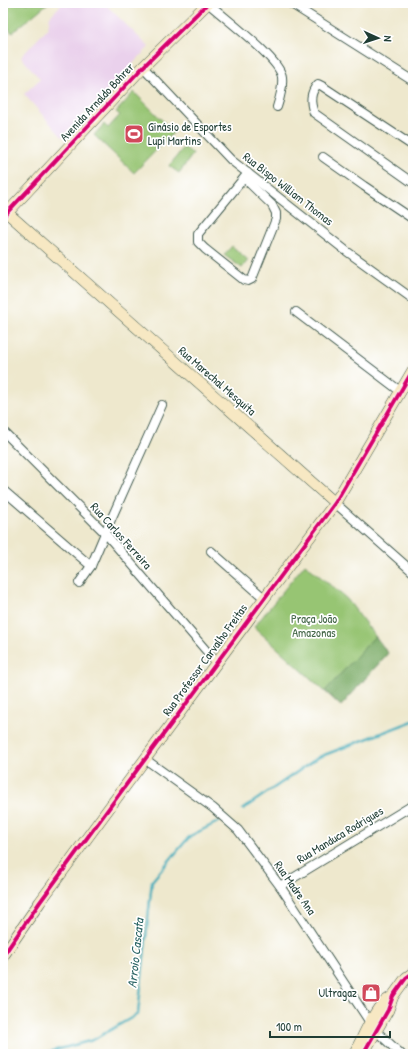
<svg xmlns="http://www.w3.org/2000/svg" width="416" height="1057" font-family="'Patrick Hand',sans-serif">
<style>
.built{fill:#ead1ec}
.green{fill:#97c573;stroke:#5b8154}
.forest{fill:#79aa65;stroke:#4c744c}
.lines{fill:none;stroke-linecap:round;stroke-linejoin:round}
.stream{stroke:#3aaab9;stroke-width:2.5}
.street-casing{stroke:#3e574b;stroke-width:10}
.secondary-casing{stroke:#3e574b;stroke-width:12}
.street{stroke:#fff;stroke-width:8}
.secondary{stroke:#f7e8c3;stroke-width:11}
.cycleway-casing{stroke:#fff;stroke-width:6}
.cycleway{stroke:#d6006c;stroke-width:4}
.labels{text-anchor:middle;stroke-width:3.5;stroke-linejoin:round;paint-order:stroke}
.street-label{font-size:12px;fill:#1f3d34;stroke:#fff}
.poi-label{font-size:12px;fill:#1f3d34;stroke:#fff;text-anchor:start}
.park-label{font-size:12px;fill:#436647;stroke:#fff}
.water-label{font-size:13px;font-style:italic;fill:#286363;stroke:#fff}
</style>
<rect width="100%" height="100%" fill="#fff"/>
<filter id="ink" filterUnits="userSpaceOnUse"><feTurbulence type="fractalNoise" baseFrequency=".025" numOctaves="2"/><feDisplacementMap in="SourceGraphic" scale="8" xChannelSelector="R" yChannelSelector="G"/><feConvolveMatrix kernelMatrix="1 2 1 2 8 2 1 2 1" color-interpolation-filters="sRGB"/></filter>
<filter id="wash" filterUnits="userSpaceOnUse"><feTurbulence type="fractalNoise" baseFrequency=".012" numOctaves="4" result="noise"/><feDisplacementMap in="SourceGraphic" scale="16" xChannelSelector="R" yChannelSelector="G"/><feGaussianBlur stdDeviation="0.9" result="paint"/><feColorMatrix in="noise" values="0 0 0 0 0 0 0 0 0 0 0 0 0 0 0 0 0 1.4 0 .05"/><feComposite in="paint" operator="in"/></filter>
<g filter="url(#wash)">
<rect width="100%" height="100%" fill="#eee8cd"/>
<polygon class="built" points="63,3 104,3 149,47 62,137 24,94 40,79 21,57 48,28 50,16"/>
<g class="green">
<polygon points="3,3 48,3 12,33 3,21"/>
<polygon points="134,92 174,132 134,173 94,135 104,124 108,128 120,115 116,112"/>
<polygon points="184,147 193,154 179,173 169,166"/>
<polygon points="232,246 248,260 242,268 224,255"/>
<polygon points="305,564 347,599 388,653 341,706 254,627"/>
</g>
<polygon class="forest" points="375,636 388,653 341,706 325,691"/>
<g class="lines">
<g class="stream">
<polyline points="243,809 319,757 413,721"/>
<polyline points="41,1054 93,1040 138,1014 152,881 190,836 220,821"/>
</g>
</g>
</g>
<g filter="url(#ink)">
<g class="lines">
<defs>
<g id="street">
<path d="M208,3C223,17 280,59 282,77C283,87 280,98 277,107"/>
<polyline points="290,3 413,81"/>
<polyline points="143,67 231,160 345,250 413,299"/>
<path d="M413,146L322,86L318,84C310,92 310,103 314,113L413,183"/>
<polyline points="323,157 364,186 413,219"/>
<polyline points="244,178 272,205 276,213 276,219 252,279 248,281 244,280 205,249 198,242 198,234 248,173"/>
<polyline points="296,312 400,391"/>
<polyline points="3,431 105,533 216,662"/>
<polyline points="3,490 91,566"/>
<polyline points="335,503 413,572"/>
<polyline points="211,551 264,598"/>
<polyline points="79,583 91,566 105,533 162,405"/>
<polyline points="145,759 213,808 238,830 280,886 373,1027 376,1031 401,1054"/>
<polyline points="280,886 413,805"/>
</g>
<g id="secondary">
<polyline points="3,209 335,503"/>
<polyline points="7,213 143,67 208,3"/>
<polyline points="3,956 40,902 123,789 335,503 413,370"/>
<path d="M354,1054C363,1038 370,1018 382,1004C385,1001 389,999 393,996"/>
<polyline points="363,1054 388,1010 393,996 406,978 413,973"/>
</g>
</defs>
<use href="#street" class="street-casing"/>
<use href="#secondary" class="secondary-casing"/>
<use href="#street" class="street"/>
<use href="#secondary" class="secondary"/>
<defs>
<g id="cycleway">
<polyline points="3,217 143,67 208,3"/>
<polyline points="3,956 40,902 123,789 335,503 413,370"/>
<polyline points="363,1054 388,1010 393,996 406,978 413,973"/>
</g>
</defs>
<use href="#cycleway" class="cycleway-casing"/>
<use href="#cycleway" class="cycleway"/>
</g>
</g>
<defs>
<symbol id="stadium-square" viewBox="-11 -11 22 22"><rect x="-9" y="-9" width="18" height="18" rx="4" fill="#d1495b" stroke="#fff"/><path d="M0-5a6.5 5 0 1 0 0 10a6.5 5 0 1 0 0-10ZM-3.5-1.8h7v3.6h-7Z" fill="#fff"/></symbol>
<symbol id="shop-square" viewBox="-11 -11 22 22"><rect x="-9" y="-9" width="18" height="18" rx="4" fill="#d1495b" stroke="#fff"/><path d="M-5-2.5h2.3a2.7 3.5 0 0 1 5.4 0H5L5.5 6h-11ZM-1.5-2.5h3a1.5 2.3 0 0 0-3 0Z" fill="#fff"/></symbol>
</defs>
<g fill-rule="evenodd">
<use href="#stadium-square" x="123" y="123" width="22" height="22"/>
<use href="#shop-square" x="360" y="982" width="22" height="22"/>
</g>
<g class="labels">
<g class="street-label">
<text transform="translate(97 102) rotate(-47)" y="4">Avenida Arnaldo Bohrer</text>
<text transform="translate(288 189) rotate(38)" y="4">Rua Bispo William Thomas</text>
<text transform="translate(217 381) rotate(41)" y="4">Rua Marechal Mesquita</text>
<text transform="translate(121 536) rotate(48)" y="4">Rua Carlos Ferreira</text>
<text transform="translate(205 660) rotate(-54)" y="4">Rua Professor Carvalho Freitas</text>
<text transform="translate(340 835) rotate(-31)" y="4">Rua Manduca Rodrigues</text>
<text transform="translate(295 888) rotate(55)" y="4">Rua Madre Ana</text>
</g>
<g class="poi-label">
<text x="148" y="131">Ginásio de Esportes<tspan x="148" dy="14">Lupi Martins</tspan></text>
<text x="357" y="997" text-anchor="end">Ultragaz</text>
</g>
<g class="park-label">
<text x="314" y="623">Praça João<tspan x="314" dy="14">Amazonas</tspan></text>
</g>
<g class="water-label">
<text transform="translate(135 953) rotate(-84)" y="5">Arroio Cascata</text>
</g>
</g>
<rect width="416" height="1057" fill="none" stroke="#fff" stroke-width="16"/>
<g transform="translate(378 38) rotate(93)" stroke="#ffffff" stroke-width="3" paint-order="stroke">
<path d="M0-3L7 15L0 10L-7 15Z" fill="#1f3d34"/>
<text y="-6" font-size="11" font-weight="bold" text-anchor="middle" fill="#1f3d34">N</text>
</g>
<path d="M270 1031v6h120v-6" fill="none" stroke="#1f3d34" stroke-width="2"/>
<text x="276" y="1031" font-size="12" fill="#1f3d34" stroke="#ffffff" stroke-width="3" paint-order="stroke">100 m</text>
</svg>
